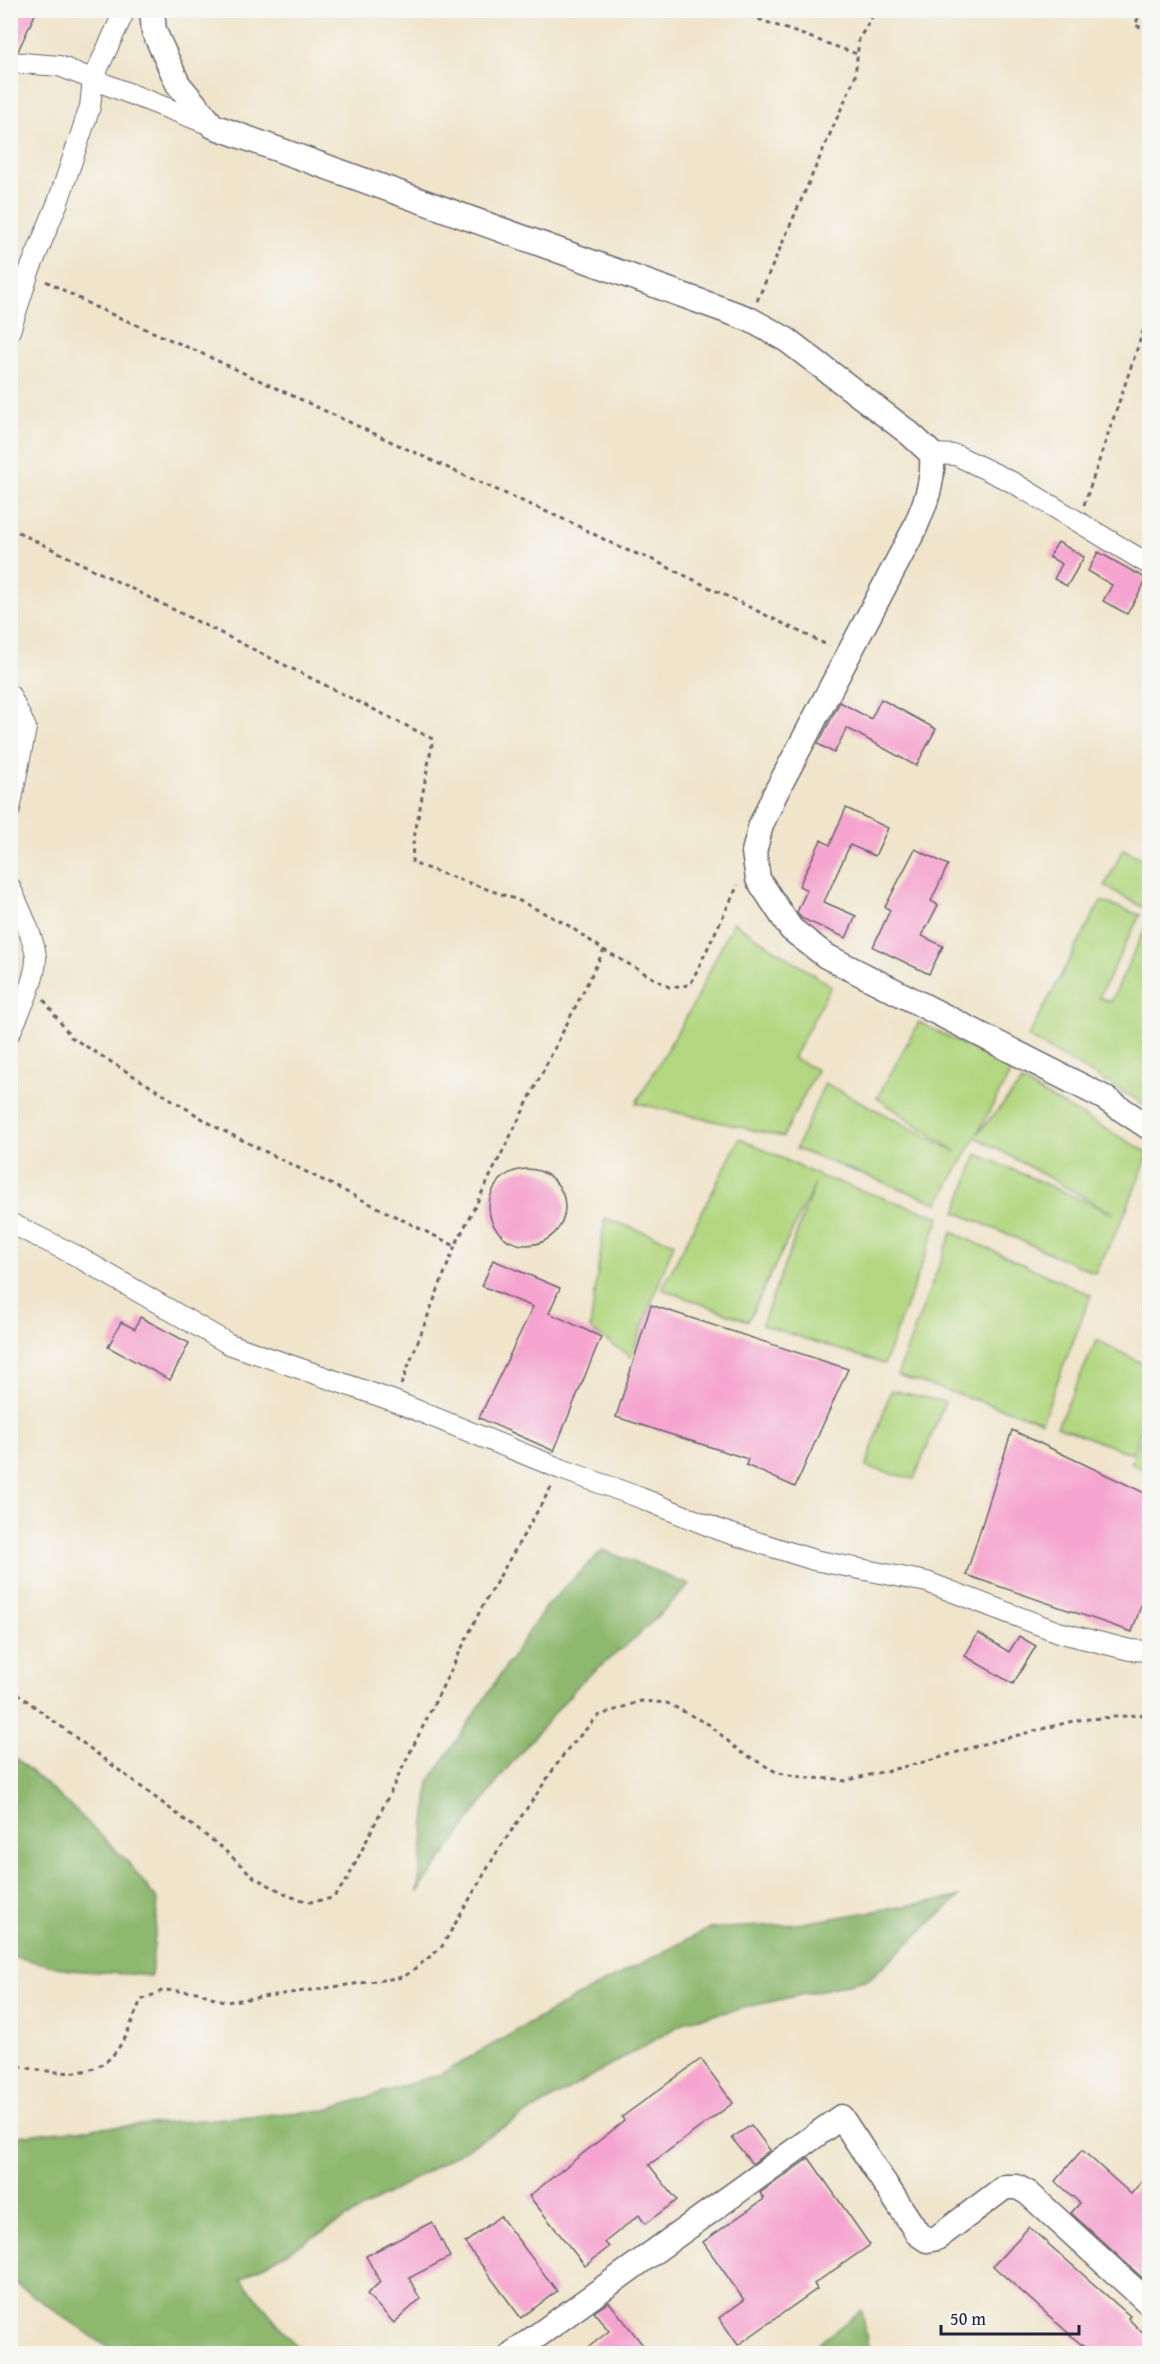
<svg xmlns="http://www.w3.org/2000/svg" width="1160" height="2364" font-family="'Gentium Book Plus',serif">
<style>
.green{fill:#b2d780;stroke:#6a7c5e;stroke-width:1.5}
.forest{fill:#8db86e;stroke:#586d54;stroke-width:1.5}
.building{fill:#f5a4cf}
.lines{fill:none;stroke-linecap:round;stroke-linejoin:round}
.minor-casing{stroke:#6a666d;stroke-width:22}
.tertiary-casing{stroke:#6a666d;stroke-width:27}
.path{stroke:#6a666d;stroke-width:3;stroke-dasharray:4.5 4.5;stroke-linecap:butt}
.minor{stroke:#fff;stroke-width:20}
.tertiary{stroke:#fff;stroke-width:24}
</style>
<rect width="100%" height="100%" fill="#f6f6f2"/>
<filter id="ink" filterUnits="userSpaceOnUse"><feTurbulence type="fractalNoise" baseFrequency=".0167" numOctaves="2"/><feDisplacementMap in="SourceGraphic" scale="12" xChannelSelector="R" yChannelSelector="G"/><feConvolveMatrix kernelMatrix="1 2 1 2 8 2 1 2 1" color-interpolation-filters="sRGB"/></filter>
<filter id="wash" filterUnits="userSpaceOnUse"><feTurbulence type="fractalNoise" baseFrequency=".008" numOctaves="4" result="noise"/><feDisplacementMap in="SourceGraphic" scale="24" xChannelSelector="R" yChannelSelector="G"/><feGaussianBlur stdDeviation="1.35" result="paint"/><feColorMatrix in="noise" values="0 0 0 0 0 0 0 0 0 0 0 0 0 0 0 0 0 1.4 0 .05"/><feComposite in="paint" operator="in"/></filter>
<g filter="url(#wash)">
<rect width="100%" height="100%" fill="#f0e4ca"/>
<g class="green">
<polygon points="1123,849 1149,862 1149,911 1105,886"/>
<polygon points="1101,901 1140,915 1099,997 1111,1002 1146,927 1149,928 1149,1107 1028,1037"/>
<polygon points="733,922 831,986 793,1058 817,1070 783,1137 636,1103 692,1007"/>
<polygon points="919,1022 1012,1070 977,1134 1022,1082 1149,1153 1123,1218 1095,1273 956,1212 977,1154 1114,1214 976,1137 938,1203 796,1149 825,1083 957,1152 877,1098"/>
<polygon points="740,1138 819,1176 940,1217 884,1364 762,1325 815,1184 748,1321 662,1289"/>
<polygon points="605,1218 674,1243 631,1357 590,1329"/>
<polygon points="952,1232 1091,1295 1042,1421 897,1375"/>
<polygon points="1097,1340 1149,1367 1149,1406 1132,1454 1057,1426"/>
<polygon points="891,1390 945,1402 914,1479 866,1467"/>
<polygon points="1149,1422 1149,1471 1131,1463"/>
</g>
<g class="forest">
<polygon points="603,1550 690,1585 636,1637 581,1682 505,1771 418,1892 429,1782 546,1606"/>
<polygon points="11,1754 75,1810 127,1861 158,1901 151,1976 70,1970 11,1956"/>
<polygon points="959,1897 869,1979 687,2021 241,2279 302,2353 116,2353 11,2280 11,2137 50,2132 327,2110 441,2074 576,1997 708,1929 797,1924"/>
<polygon points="862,2310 869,2353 805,2353 807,2352"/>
</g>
<g id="blocks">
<g class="building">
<polygon points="10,10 37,10 18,51 10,50"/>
<polygon points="1058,542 1084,557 1067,586 1054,579 1062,564 1049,557"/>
<polygon points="1098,552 1147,579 1127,614 1103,601 1112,585 1088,571"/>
<polygon points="881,699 936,729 916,766 847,728 834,753 818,744 840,702 871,719"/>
<polygon points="846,808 888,828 875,856 850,845 824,902 856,916 846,938 801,918 797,912 807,890 799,886 821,840 830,845"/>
<polygon points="915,849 948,865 931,901 938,905 922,936 943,946 929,974 873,947 890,910 885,907"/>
<circle cx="527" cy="1207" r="38"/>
<polygon points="493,1260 560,1288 549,1313 601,1337 554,1451 479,1418 533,1307 482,1286"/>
<polygon points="651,1305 848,1369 795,1487 746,1465 748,1459 616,1417"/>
<polygon points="140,1317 189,1343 170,1380 108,1347 121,1322 135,1329"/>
<polygon points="1012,1430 1149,1495 1149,1582 1132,1632 966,1575"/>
<polygon points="978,1633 1009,1652 1019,1636 1036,1646 1013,1684 965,1656"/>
<polygon points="701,2059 733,2103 649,2165 677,2200 645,2224 639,2215 605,2242 609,2247 585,2266 529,2196 624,2121 622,2117"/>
<polygon points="751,2125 770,2150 752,2164 732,2138"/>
<polygon points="1082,2150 1131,2194 1149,2173 1149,2284 1071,2213 1080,2203 1055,2181"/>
<polygon points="809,2158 870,2245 814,2284 817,2289 738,2345 719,2318 744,2300 703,2242 764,2199 760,2193"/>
<polygon points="500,2216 557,2291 521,2318 465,2243"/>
<polygon points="432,2222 450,2257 409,2278 420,2299 394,2323 367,2294 380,2282 366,2256"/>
<polygon points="1029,2227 1130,2316 1128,2318 1149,2340 1149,2345 1141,2354 1092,2354 993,2266"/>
<polygon points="609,2302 650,2354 580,2354 609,2331 594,2312"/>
</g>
</g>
</g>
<g filter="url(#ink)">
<use href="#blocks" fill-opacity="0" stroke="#6a666d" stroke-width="1.5"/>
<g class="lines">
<defs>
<g id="minor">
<polyline points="10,62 59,66 213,126"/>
<polyline points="10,331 29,272 58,202 90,107 93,79 125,10"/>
<polyline points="932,454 956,455 1014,483 1150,565"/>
<polyline points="10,695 26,728 10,809"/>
<path d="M10,887C18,905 35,939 36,958C36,980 19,1013 10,1033"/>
<polyline points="10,1223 73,1254 229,1344 394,1401 561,1469 641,1498 719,1530 814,1560 927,1582 1058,1632 1130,1650 1150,1651"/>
</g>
<g id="tertiary">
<path d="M152,10L154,31L178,84L213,126L749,319L787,340L909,433L932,454C934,483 925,504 914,530L774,796L761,825L754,852L758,879L791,929L826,956L1103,1097L1150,1128"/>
<polyline points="512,2354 841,2117 918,2234 927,2240 937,2238 1005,2187 1017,2187 1028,2193 1150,2304"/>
</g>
</defs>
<use href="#minor" class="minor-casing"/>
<use href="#tertiary" class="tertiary-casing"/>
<g class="path">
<polyline points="733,10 857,54"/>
<polyline points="1142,10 1135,25 1150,31"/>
<polyline points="46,281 95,307 192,349 463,475 572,523 621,548 651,559 829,646"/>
<polyline points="757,301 855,77 859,39 876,10"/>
<polyline points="1084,505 1150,311"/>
<polyline points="10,528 433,739 413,844 412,863 518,900 566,924 604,950 669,987 690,985 738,885"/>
<polyline points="44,1000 71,1037 216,1127 455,1246"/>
<polyline points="401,1385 455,1246 604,950"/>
<polyline points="10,1688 221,1847 255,1878 292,1897 310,1902 333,1898 347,1880 482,1607 553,1484"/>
<path d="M10,2065C43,2070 88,2083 113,2055C126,2040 133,2018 141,2000L164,1990L197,1992L226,2002L404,1977L441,1948L497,1852L566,1751L598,1716L641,1701L667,1703L710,1725L739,1751L778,1773L807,1778L839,1779L844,1781L932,1760L983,1744L1077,1720L1150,1714"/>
</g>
<use href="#minor" class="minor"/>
<use href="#tertiary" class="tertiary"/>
</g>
</g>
<rect width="1160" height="2364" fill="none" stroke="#f6f6f2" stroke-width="36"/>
<path d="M941 2325v9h138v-9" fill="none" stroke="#22223b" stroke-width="3"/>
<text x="950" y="2325" font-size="18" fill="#22223b" stroke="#f6f6f2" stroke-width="4.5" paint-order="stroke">50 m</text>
</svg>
